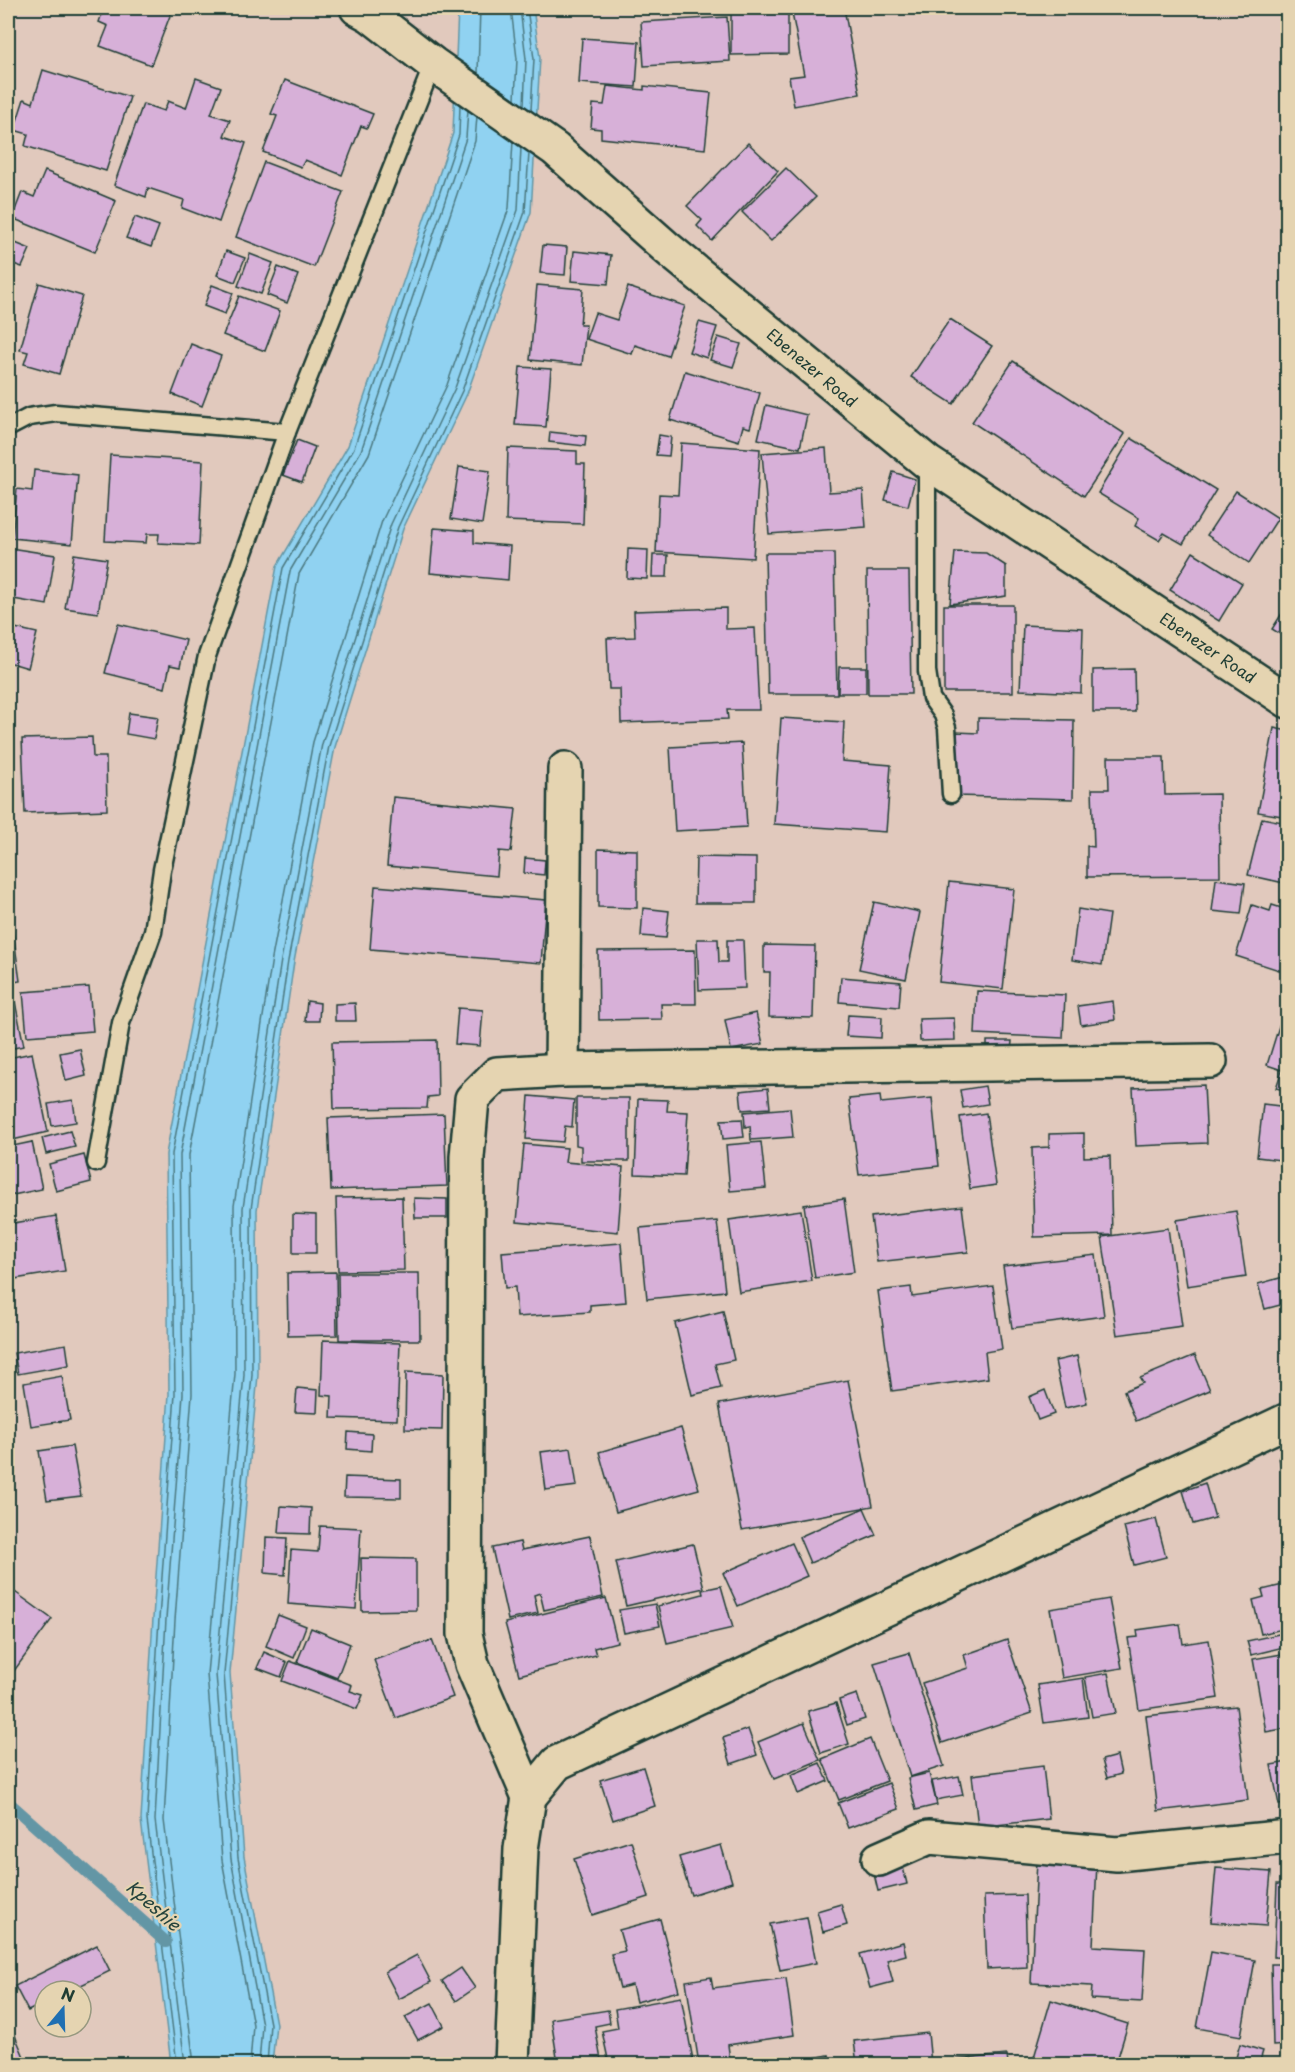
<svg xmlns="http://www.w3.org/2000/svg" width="1295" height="2072" font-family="'Playpen Sans',sans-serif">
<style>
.water{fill:#90d2f1;stroke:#6396a5;stroke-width:1.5}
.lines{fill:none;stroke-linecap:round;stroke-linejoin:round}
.shore{stroke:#4c7980;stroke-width:1.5}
.stream{stroke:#6396a5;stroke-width:12}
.building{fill:#d7b0d8;stroke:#1f3d34;stroke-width:1.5}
.service-casing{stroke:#1f3d34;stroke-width:21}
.minor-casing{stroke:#1f3d34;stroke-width:38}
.tertiary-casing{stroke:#1f3d34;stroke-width:38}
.service{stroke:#e5d4b1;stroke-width:16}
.minor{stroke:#e5d4b1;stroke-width:33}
.tertiary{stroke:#e5d4b1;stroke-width:33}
.labels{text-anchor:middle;stroke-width:4.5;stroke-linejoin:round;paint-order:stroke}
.street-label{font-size:16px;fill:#1f3d34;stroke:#e5d4b1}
.water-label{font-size:18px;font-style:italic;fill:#25443d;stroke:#e5d4b1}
</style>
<rect width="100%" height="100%" fill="#e1c9bd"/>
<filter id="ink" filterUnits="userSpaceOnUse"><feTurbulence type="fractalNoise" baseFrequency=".0167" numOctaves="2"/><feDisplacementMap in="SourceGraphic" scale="12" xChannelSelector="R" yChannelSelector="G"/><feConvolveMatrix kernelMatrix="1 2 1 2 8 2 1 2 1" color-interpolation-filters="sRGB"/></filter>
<g filter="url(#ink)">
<polygon class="water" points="458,8 533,8 540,58 531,212 467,394 403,529 335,747 294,962 257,1210 258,1375 230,1673 244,1857 276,2024 272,2064 171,2064 141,1820 153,1618 169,1394 166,1154 277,566 348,446 453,133"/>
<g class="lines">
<g class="shore">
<polyline points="511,8 517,59 515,99"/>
<polyline points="520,8 526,59 524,105"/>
<polyline points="527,8 534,59 531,110"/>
<polyline points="478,73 480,8"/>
<polyline points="177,2064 147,1820 159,1619 175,1394 172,1154 283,568 354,448 459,135 460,105"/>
<polyline points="185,2064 155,1820 166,1619 183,1394 180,1155 290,571 361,451 466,138 468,110"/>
<polyline points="194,2064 164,1820 175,1620 192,1394 189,1155 299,574 369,454 475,141 477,116"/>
<polyline points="250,2064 253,2025 222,1860 207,1674 235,1374 234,1206 272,958 313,742 382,521 447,385 509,208 513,141"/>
<polyline points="259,2064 262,2025 231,1859 216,1674 244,1375 243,1208 281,960 322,744 391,524 455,388 518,210 521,147"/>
<polyline points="267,2064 270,2024 238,1858 224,1674 252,1375 251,1209 288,961 329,746 398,527 462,391 525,212 529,153"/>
</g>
<polyline class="stream" points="8,1802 166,1942"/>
</g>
<g class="building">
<polygon points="104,8 173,8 151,65 100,46 108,26 99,22"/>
<polygon points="731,8 788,8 788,54 731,55"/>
<polygon points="791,8 844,8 860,94 794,106 789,77 804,75"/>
<polygon points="727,17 730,61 644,66 641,22"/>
<polygon points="582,38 639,42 636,87 579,83"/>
<polygon points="43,70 130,97 106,171 25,146 28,134 14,130 24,99 33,103"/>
<polygon points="196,78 221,87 211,114 230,120 224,136 246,143 219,222 182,208 184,200 148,188 146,197 114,185 143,104 164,111 168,101 186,108"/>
<polygon points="285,80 373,114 367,128 361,126 342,175 305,160 301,167 263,152 277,116 271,114"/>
<polygon points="607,86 644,90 644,86 711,93 705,149 601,138 601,129 591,128 593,104 604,105"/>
<polygon points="748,143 778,171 712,241 697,226 702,220 687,206"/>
<polygon points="264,162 343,192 314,267 236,237"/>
<polygon points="786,168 816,197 771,241 742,212"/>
<polygon points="45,171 116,201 95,252 12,218 22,192 34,197"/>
<polygon points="135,217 159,226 151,247 126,238"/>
<polygon points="8,240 30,249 22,267 8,262"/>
<polygon points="543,245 567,247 565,275 540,273"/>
<polygon points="226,251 245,258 235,282 217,275"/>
<polygon points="574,251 611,255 608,284 571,281"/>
<polygon points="250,254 273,263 261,294 238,286"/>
<polygon points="278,267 298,275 287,303 267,295"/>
<polygon points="39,283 82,296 59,374 24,364 28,352 20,350"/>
<polygon points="212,285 233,293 225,314 204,306"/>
<polygon points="537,285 583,289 580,325 586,325 582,365 530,360"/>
<polygon points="628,287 685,306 668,356 635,345 632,354 586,339 595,313 617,320"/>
<polygon points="239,296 280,311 265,351 223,335"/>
<polygon points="950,319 992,346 953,404 911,377"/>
<polygon points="699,322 717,327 707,358 689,352"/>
<polygon points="718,337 741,344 733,367 710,360"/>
<polygon points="191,344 221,356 202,406 172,394"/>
<polygon points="1013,361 1125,434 1084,496 972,422"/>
<polygon points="520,367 551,369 546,427 515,425"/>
<polygon points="685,371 760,393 750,428 743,426 739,441 670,420"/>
<polygon points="766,405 807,415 800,448 758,439"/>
<polygon points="550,432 586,436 585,446 549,442"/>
<polygon points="659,435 671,437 669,456 656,455"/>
<polygon points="1131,438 1216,490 1183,544 1164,533 1159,540 1135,526 1139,518 1098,493"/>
<polygon points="297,440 315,447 302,482 283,475"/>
<polygon points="681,443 760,449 753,558 656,552 659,494 678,495"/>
<polygon points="508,448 577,451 577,464 585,464 583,524 506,521"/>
<polygon points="826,448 829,492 863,490 866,527 769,534 762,453"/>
<polygon points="110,455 203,461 199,545 158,543 159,534 147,534 146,543 105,541"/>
<polygon points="459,467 490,471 482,524 451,519"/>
<polygon points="34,470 78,475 72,544 12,538 17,489 32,491"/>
<polygon points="893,472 915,479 908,506 885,500"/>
<polygon points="1236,491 1278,518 1249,563 1207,535"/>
<polygon points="434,528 474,531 474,543 510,546 508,580 430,573"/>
<polygon points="10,548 55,555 47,605 8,598 8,566"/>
<polygon points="628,549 648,550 647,579 627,578"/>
<polygon points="955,552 986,553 1006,566 1006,596 950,604"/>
<polygon points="1193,552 1242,583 1219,621 1170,590"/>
<polygon points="765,553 834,553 837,694 768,694"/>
<polygon points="74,554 107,559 98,613 65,608"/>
<polygon points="653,555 668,555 667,577 652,577"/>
<polygon points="867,571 909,571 911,694 868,694"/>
<polygon points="1288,604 1288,639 1272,629"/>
<rect x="944" y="605" width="69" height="87"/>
<polygon points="726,608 726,629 755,628 759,710 727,710 728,719 621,723 620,689 609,689 607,638 635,637 634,611"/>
<polygon points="118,624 186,640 180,667 170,665 165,688 105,673"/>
<polygon points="1023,625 1083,628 1081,693 1020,690"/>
<polygon points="15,628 37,633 28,668 8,662"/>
<polygon points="839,667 866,667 866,693 838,693"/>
<polygon points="1134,669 1135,712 1093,712 1093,670"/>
<polygon points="129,713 158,717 154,739 126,734"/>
<polygon points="781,718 844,722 842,761 891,765 886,832 774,824"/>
<polygon points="978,718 1074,720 1073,799 956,796 957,732 978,733"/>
<polygon points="1274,728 1288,731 1288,817 1258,812"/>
<polygon points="92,737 93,757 106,757 107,810 25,813 22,739"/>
<polygon points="742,743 747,827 675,831 670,747"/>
<polygon points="1108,757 1164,757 1165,795 1219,794 1220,876 1087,877 1087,846 1094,847 1092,789 1109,789"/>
<polygon points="393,797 516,809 511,852 499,851 497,876 387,866"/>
<polygon points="1262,818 1288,823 1288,869 1284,883 1248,875"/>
<polygon points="598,849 637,850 637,908 598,907"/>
<polygon points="696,857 756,858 756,903 695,903"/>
<polygon points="525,858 545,860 544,875 524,873"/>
<polygon points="1216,879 1245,883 1241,914 1212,911"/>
<polygon points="949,882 1014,889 1003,989 939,982"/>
<polygon points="375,886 546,900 541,963 370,949"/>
<polygon points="874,902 920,912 906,979 859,969"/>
<polygon points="1252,905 1270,911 1272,905 1288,910 1288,973 1236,956"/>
<polygon points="643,908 669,911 666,938 641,936"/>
<polygon points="1078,909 1109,914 1102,965 1072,960"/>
<polygon points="10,910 20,981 8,983 8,911"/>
<polygon points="697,939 718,939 719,962 727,962 727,940 743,940 745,988 699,990"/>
<polygon points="764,945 815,946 813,1018 769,1017 770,972 764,972"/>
<polygon points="695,950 696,1004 661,1004 662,1019 599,1020 598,951"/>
<polygon points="841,977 901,982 899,1007 839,1002"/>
<polygon points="89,987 93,1031 27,1036 23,992"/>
<polygon points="977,991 1065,995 1063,1038 975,1034"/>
<polygon points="14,997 24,1046 8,1049 8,998"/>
<polygon points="1288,997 1288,1091 1276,1088 1282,1070 1267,1065"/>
<polygon points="307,1001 320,1003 319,1021 305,1021"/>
<polygon points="1113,1001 1115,1020 1081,1025 1078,1006"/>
<polygon points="355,1003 356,1021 335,1021 335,1004"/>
<polygon points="458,1008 483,1010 480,1046 455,1044"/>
<polygon points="756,1013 763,1044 731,1050 725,1020"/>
<polygon points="848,1015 882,1017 881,1038 846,1036"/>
<polygon points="954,1018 955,1040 920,1041 919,1019"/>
<polygon points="437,1040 438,1096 428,1097 427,1108 334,1109 332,1042"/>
<polygon points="987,1041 1012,1041 1011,1052 987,1051"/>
<polygon points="80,1049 86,1076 66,1081 60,1053"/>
<polygon points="32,1053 48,1132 8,1141 8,1058"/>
<polygon points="1204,1085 1207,1143 1136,1146 1133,1088"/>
<polygon points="985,1086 988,1104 963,1108 960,1090"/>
<polygon points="768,1088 770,1108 742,1110 740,1091"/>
<polygon points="529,1096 574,1100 572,1127 565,1126 563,1142 526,1139"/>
<polygon points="880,1096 881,1103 932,1098 939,1166 859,1175 849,1099"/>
<polygon points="576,1098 629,1098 629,1161 581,1161 581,1146 576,1145"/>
<polygon points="638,1099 668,1100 667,1111 688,1112 684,1176 635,1174"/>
<polygon points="73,1100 76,1122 52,1126 48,1104"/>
<polygon points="1263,1104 1288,1107 1288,1161 1257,1157"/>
<polygon points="790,1108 793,1137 751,1140 750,1126 745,1127 744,1112"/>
<polygon points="986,1113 996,1185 970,1189 960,1117"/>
<polygon points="444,1114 447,1186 331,1190 328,1118"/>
<polygon points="742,1119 744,1137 723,1139 721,1120"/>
<polygon points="70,1131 75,1147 46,1154 42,1138"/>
<polygon points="1084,1133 1084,1157 1110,1156 1112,1235 1034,1237 1032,1148 1049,1147 1049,1134"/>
<polygon points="32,1142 42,1189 8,1196 8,1147"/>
<polygon points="761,1142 766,1188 730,1191 726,1145"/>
<polygon points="524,1144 567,1148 565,1162 623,1167 618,1232 517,1222"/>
<polygon points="84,1155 91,1182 56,1191 49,1164"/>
<polygon points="402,1197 404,1270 338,1271 336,1198"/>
<polygon points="414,1198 447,1199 447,1218 415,1218"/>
<polygon points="844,1199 854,1272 815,1278 804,1205"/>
<polygon points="962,1206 968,1252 877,1262 871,1217"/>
<polygon points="801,1210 812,1281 739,1292 729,1220"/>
<polygon points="1236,1211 1246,1277 1187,1286 1177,1220"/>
<polygon points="293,1214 316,1215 316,1253 293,1253"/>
<polygon points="56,1216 65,1271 8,1280 8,1224"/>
<polygon points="717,1221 725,1291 647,1299 640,1228"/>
<polygon points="1168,1228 1182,1326 1117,1335 1102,1237"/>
<polygon points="621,1243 626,1302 590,1305 590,1312 517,1317 515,1287 505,1288 502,1252"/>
<polygon points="1096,1255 1104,1316 1012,1328 1003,1266"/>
<polygon points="336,1272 337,1335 288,1336 287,1273"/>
<polygon points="338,1273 419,1273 420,1340 339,1340"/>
<polygon points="1287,1276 1288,1303 1265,1309 1258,1284"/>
<polygon points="993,1286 1002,1349 985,1352 988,1378 892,1391 878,1291 911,1287 912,1297"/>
<polygon points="723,1311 734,1360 715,1364 721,1388 692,1395 675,1323"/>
<polygon points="323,1340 400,1343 397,1420 331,1418 332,1396 321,1395"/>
<polygon points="66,1344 69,1365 18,1374 14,1353"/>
<polygon points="1195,1355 1210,1390 1136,1421 1124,1391 1143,1383 1140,1378"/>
<polygon points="1077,1356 1087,1403 1065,1408 1055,1361"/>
<polygon points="406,1372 443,1374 442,1430 405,1429"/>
<polygon points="62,1376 70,1420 31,1426 24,1383"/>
<polygon points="848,1380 873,1506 742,1530 719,1404"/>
<polygon points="297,1388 318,1390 317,1413 295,1412"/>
<polygon points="1045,1390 1054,1414 1038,1420 1029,1397"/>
<polygon points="681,1428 699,1489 616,1512 599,1452"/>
<polygon points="348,1432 372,1434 371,1451 347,1449"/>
<polygon points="72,1446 81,1496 47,1500 39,1451"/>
<polygon points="571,1448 577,1486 546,1490 541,1452"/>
<polygon points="1288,1456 1288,1507 1279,1457"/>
<polygon points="345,1477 401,1479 401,1498 344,1497"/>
<polygon points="1205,1483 1215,1518 1193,1524 1183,1491"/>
<polygon points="281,1506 311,1508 310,1534 279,1533"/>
<polygon points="864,1508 876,1535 810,1563 799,1537"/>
<polygon points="1156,1519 1166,1557 1134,1565 1124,1527"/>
<polygon points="320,1526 361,1528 356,1609 288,1604 291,1550 318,1552"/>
<polygon points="590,1536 603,1597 544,1610 540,1593 534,1595 538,1613 508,1620 492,1548 520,1542 522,1550"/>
<polygon points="266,1537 287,1538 285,1575 265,1573"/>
<polygon points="792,1543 807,1576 738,1606 723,1573"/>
<polygon points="693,1544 704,1588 626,1606 616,1562"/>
<polygon points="361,1558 416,1559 416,1610 362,1611"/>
<polygon points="1287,1584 1288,1628 1261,1634 1253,1600 1264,1597 1262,1590"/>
<polygon points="721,1586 733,1628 667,1643 658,1606 703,1594 702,1590"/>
<polygon points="8,1587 52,1619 8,1679"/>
<polygon points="606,1598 617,1642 594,1648 596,1655 519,1675 505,1623"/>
<polygon points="1109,1599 1122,1668 1062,1678 1050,1609"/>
<polygon points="655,1604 660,1626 624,1633 619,1610"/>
<polygon points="278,1615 306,1626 294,1658 266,1646"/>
<polygon points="1180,1624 1183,1644 1209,1640 1218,1698 1139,1710 1128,1638 1138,1637 1137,1630"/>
<polygon points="311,1628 350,1644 337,1678 297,1662"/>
<polygon points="1288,1632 1288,1646 1251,1655 1247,1641"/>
<polygon points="432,1640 453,1697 396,1718 374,1660"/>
<polygon points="1007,1640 1032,1713 942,1743 922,1683 968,1668 964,1655"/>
<polygon points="264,1652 287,1662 281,1677 257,1668"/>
<polygon points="909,1653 944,1766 910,1777 874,1663"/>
<polygon points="1288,1653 1288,1728 1266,1732 1253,1659"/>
<polygon points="290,1661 352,1685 350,1691 363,1695 357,1709 282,1681"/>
<polygon points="1108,1673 1116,1713 1092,1717 1085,1677"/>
<polygon points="1083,1678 1088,1717 1044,1723 1038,1685"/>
<polygon points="857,1694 865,1719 847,1725 839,1700"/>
<polygon points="836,1703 849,1744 821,1753 808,1711"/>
<polygon points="1236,1706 1248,1800 1158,1811 1146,1716"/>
<polygon points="804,1723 820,1760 774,1779 758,1742"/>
<polygon points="748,1729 757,1755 731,1764 723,1738"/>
<polygon points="870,1739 887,1781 839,1800 822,1759"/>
<polygon points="1117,1756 1121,1774 1107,1778 1102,1760"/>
<polygon points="1288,1762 1288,1804 1279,1805 1271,1765"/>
<polygon points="820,1763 828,1781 798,1794 791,1775"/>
<polygon points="1043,1766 1049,1819 978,1827 972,1775"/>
<polygon points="643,1767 655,1806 613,1820 600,1780"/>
<polygon points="929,1773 937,1805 916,1810 908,1778"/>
<polygon points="959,1776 963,1795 936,1800 932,1781"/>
<polygon points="889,1783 899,1809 848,1828 838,1803"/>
<polygon points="631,1841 649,1897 592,1915 574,1859"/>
<polygon points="721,1845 732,1882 691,1895 679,1857"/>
<polygon points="1037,1860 1097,1863 1093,1946 1145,1949 1142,2002 1091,1999 1092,1986 1031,1983"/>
<polygon points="902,1863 907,1884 878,1891 873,1870"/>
<polygon points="1216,1868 1271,1872 1266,1926 1211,1922"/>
<polygon points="1277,1884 1288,1884 1288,1958 1274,1957"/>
<polygon points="1025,1895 1027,1967 987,1969 984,1896"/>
<polygon points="841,1904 847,1925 823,1932 817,1911"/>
<polygon points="807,1917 816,1963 780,1970 770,1924"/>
<polygon points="660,1919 679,1991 636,2002 632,1985 620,1988 611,1954 625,1951 619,1930"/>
<polygon points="903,1942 906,1955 887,1960 893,1982 870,1988 860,1954"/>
<polygon points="97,1945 110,1971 69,1991 45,1991 45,2003 28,2011 15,1986"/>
<polygon points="1211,1952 1255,1960 1241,2036 1197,2028"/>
<polygon points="417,1955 431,1982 399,1999 385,1972"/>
<polygon points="1271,1964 1288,1964 1288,2045 1273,2046"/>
<polygon points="461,1968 475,1988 456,2001 442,1981"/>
<polygon points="711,1977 713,1988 786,1978 794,2035 728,2045 730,2060 699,2064 686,1981"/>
<polygon points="681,1997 693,2060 669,2064 609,2064 602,2031 618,2028 615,2009"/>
<polygon points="1051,2000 1128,2024 1116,2064 1032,2064"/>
<polygon points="432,2003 444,2026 418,2040 405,2017"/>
<polygon points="608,2010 610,2023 595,2026 601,2060 573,2064 558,2064 551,2019"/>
<polygon points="11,2026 27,2064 8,2064 8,2028"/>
<polygon points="928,2033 931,2064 857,2064 854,2041"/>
<polygon points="1240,2044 1263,2051 1259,2064 1247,2064 1235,2061"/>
<polygon points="829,2055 831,2064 783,2064"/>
<polygon points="1007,2055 1008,2064 942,2064 941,2061"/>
</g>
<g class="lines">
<defs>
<g id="service">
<polyline points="8,428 29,417 56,413 287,432"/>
<polyline points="927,462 927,671 931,698 943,715 947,728 951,794"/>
<polyline points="96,1163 121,1023 153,932 162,870 207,656 287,432 433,64"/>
</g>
<g id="minor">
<polyline points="357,8 370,15 433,64 555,149 668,249 927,462 1288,701"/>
<polyline points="562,1070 565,769"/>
<polyline points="529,1797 472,1664 465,1634 467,1157 472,1099 497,1074 562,1070 1210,1061"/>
<polyline points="879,1859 929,1837 1117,1854 1288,1837"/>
</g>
<polyline id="tertiary" points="512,2064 521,1849 529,1797 557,1763 1288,1420"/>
</defs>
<use href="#service" class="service-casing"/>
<use href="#minor" class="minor-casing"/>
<use href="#tertiary" class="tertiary-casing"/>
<use href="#service" class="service"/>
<use href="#minor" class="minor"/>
<use href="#tertiary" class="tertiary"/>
</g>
</g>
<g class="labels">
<g class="street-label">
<text transform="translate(812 368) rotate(40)" y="6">Ebenezer Road</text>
<text transform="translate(1208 648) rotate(34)" y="6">Ebenezer Road</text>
</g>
<g class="water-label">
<text transform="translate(153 1906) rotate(42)" y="6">Kpeshie</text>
</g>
</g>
<rect width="1295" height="2072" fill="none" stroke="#e5d4b1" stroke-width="30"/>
<rect x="15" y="15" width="1265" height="2042" fill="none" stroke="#1f3d34" stroke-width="2" filter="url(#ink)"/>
<g transform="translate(63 2009) rotate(19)"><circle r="28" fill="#e5d4b1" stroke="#96987f" stroke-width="1.5"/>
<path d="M0-4.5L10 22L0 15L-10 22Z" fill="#1f6fb2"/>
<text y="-9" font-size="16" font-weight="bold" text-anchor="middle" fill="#1f3d34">N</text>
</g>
</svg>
